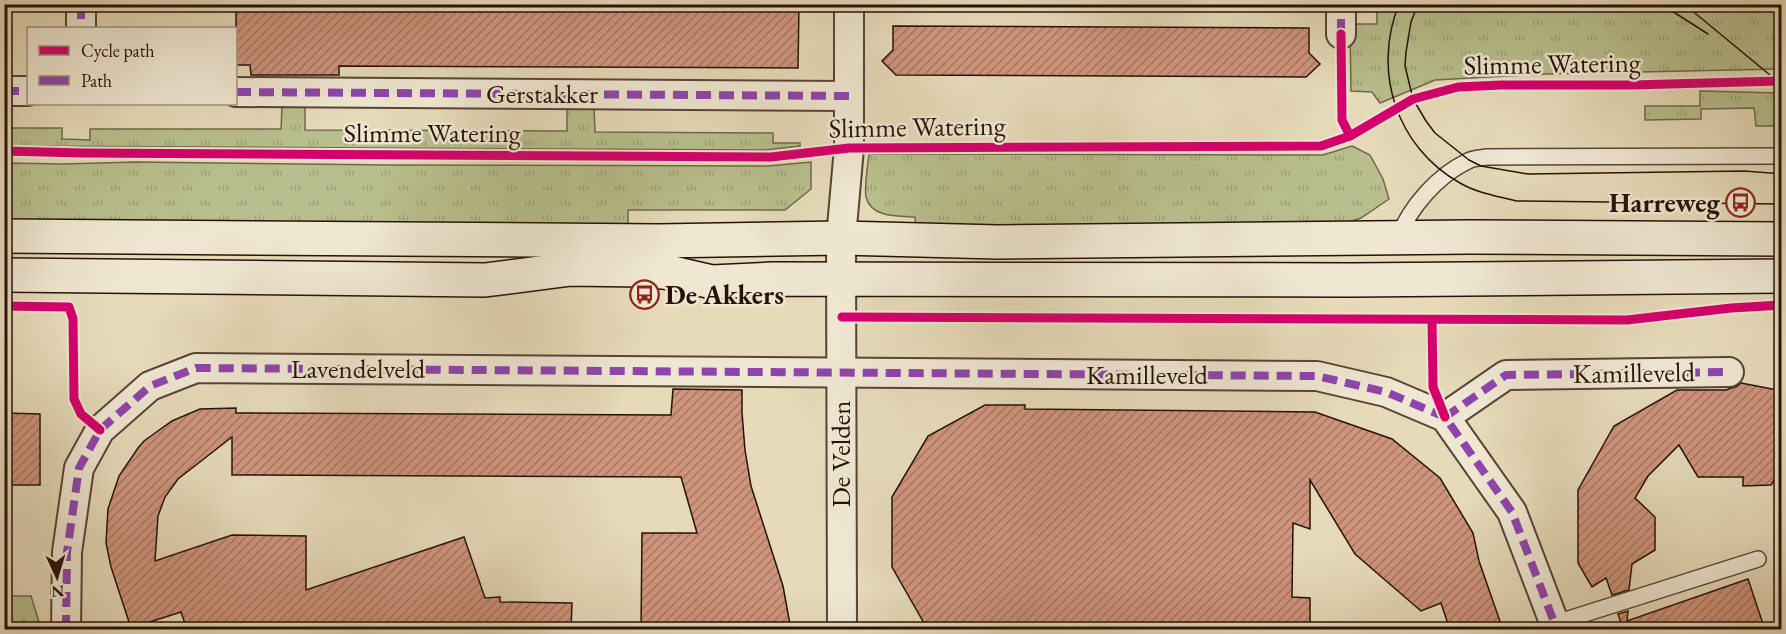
<svg xmlns="http://www.w3.org/2000/svg" width="1786" height="634" font-family="'EB Garamond',serif">
<style>
.grass{fill:url(#grass-tufts);stroke:#70684b;stroke-width:1.5}
.forest{fill:url(#forest-firs);stroke:#70684b;stroke-width:1.5}
.building{fill:url(#building-hatch);stroke:#271209;stroke-width:1.5}
.lines{fill:none;stroke-linecap:round;stroke-linejoin:round}
.lane-casing{stroke:#574435;stroke-width:18}
.street-casing{stroke:#574435;stroke-width:32}
.secondary-casing{stroke:#271209;stroke-width:36}
.lane{stroke:#efe7d2;stroke-width:15}
.street{stroke:#efe7d2;stroke-width:28}
.secondary{stroke:#efe7d2;stroke-width:33}
.tram{stroke:#271209;stroke-width:1.5}
.quiet{stroke:#8e44ad;stroke-width:8;stroke-dasharray:15 8;stroke-linecap:butt}
.cycleway-casing{stroke:#efe7d2;stroke-width:13}
.cycleway{stroke:#d6006c;stroke-width:9}
.labels{text-anchor:middle;stroke-width:5;stroke-linejoin:round;paint-order:stroke}
.street-label{font-size:27px;fill:#271209;stroke:#efe7d2}
.poi-label{font-size:27px;font-weight:bold;fill:#271209;stroke:#efe7d2;text-anchor:end}
</style>
<defs>
<pattern id="grass-tufts" width="24" height="20" patternUnits="userSpaceOnUse" patternTransform="scale(1.5)"><rect width="24" height="20" fill="#b8be8d"/><path d="M3 7l-1-3M5 7V3M7 7l1-3M15 17l-1-3M17 17v-4M19 17l1-3" fill="none" stroke="#9ea278"/></pattern>
<pattern id="forest-firs" width="22" height="20" patternUnits="userSpaceOnUse" patternTransform="scale(1.5)"><rect width="22" height="20" fill="#b8be8d"/><path d="M5 1l3.5 6h-7zM16 11l3.5 6h-7z" fill="#9ea278"/></pattern>
<pattern id="building-hatch" width="6" height="6" patternUnits="userSpaceOnUse" patternTransform="scale(1.5)"><rect width="6" height="6" fill="#ce947c"/><path d="M-1 1l2-2M0 6l6-6M5 7l2-2" fill="none" stroke="#a77764"/></pattern>
</defs>
<rect width="100%" height="100%" fill="#e6dab9"/>
<filter id="stains"><feTurbulence type="fractalNoise" baseFrequency=".00333" numOctaves="4"/><feColorMatrix values="0 0 0 0 .2 0 0 0 0 .09 0 0 0 0 .02 0 0 0 .5 -.17"/></filter>
<radialGradient id="worn" r=".72"><stop offset=".6" stop-color="#630" stop-opacity="0"/><stop offset="1" stop-color="#630" stop-opacity=".3"/></radialGradient>
<g class="grass">
<polygon points="1377,4 1781,5 1781,69 1546,74 1435,80 1380,103 1372,92 1351,91 1350,24 1377,24"/>
<polygon points="1700,91 1781,93 1781,126 1756,126 1754,108 1701,109 1701,119 1645,120 1645,106 1700,106"/>
<polygon points="282,105 305,105 305,130 567,131 567,106 594,106 595,132 773,133 773,143 800,143 800,146 765,150 5,146 5,128 62,128 62,139 90,140 90,129 281,129"/>
<path d="M1352,146L1370,155L1383,179L1389,199L1361,218L1330,228L916,227L915,217C899,216 871,218 866,197C864,188 868,164 869,154L1323,155Z"/>
<polygon points="137,162 391,165 768,166 811,162 811,189 785,210 628,210 628,229 5,225 5,163 62,164"/>
</g>
<polygon class="forest" points="4,596 31,596 41,629 5,625"/>
<g class="building">
<polygon points="236,4 799,4 798,68 339,66 339,75 251,75 250,65 236,65"/>
<polygon points="893,26 1309,28 1309,53 1320,64 1306,77 896,75 882,61 893,50"/>
<polygon points="1741,383 1782,391 1782,467 1771,485 1743,486 1743,477 1698,477 1679,445 1648,476 1635,498 1655,517 1655,550 1632,564 1629,590 1612,595 1606,578 1592,587 1578,563 1578,490 1614,426 1677,390 1726,390 1737,386"/>
<polygon points="673,389 742,390 742,413 745,450 751,486 783,586 791,630 641,630 642,533 697,533 681,477 232,475 232,437 178,479 165,497 158,516 155,561 232,535 306,536 306,590 464,537 485,598 500,597 500,602 572,603 571,630 187,630 181,612 131,628 111,567 106,543 108,509 119,476 138,448 144,441 172,421 200,409 236,408 236,413 671,415"/>
<polygon points="985,405 1025,405 1025,409 1315,412 1392,439 1440,478 1473,533 1479,561 1503,630 1450,630 1441,603 1421,611 1355,554 1310,480 1310,529 1293,523 1292,597 1310,598 1310,630 928,630 892,567 892,497 928,436"/>
<polygon points="4,413 40,414 40,485 4,485"/>
<polygon points="1748,579 1765,630 1616,630 1615,625 1621,623 1618,614 1628,611 1627,621"/>
</g>
<g class="lines">
<defs>
<g id="lane">
<path d="M1398,238C1410,207 1437,176 1468,161C1473,158 1481,158 1487,157L1782,156"/>
<polyline points="1556,623 1758,559"/>
</g>
<g id="street">
<polyline points="81,4 81,28"/>
<polyline points="1341,34 1341,4"/>
<polyline points="4,91 28,91"/>
<polyline points="236,92 849,96"/>
<polyline points="1445,417 1506,375 1729,372"/>
<polyline points="66,630 67,552 79,468 100,430 150,386 196,368 1317,376 1386,392 1445,417 1512,512 1557,630"/>
<polyline points="842,630 841,238 849,148 849,4"/>
</g>
<g id="secondary">
<polyline points="4,236 659,241 841,238 998,242 1469,237 1782,239"/>
<polyline points="4,275 485,280 571,269 643,270 673,273 712,282 772,279 1351,280 1782,276"/>
</g>
</defs>
<use href="#lane" class="lane-casing"/>
<use href="#street" class="street-casing"/>
<use href="#secondary" class="secondary-casing"/>
<use href="#lane" class="lane"/>
<use href="#street" class="street"/>
<use href="#secondary" class="secondary"/>
<g class="tram">
<path d="M1399,4C1372,71 1396,147 1460,183C1477,193 1497,196 1516,201L1782,204"/>
<polyline points="1418,4 1411,22 1406,52 1405,66 1413,99 1426,121 1435,133 1469,160 1481,166 1528,174 1744,171 1782,174"/>
<polyline points="1661,4 1708,34"/>
<polyline points="1684,4 1782,85"/>
</g>
<g class="quiet">
<polyline points="81,4 81,28"/>
<polyline points="1341,34 1341,4"/>
<polyline points="4,91 28,91"/>
<polyline points="236,92 849,96"/>
<polyline points="1445,417 1506,375 1729,372"/>
<polyline points="66,630 67,552 79,468 100,430 150,386 196,368 1317,376 1386,392 1445,417 1512,512 1557,630"/>
</g>
<defs>
<g id="cycleway">
<polyline points="1341,34 1342,120 1350,136"/>
<polyline points="4,151 83,153 771,157 849,148 1321,146 1350,136 1413,99 1458,87 1501,85 1631,85 1782,81"/>
<polyline points="4,306 69,307 73,319 74,399 81,414 100,430"/>
<polyline points="842,317 1627,320 1731,308 1782,305"/>
<polyline points="1432,320 1433,387 1445,417"/>
</g>
</defs>
<use href="#cycleway" class="cycleway-casing"/>
<use href="#cycleway" class="cycleway"/>
</g>
<defs>
<symbol id="bus-ring" viewBox="-11 -11 22 22"><circle r="9.5" fill="#efe7d2" stroke="#8f2418" stroke-width="1.5"/><path d="M-5-6H5V4H4V6H2V4H-2V6H-4V4H-5ZM-3.5-4V0h7V-4ZM-3.5 1.2v1.5H-2V1.2ZM2 1.2v1.5H3.5V1.2Z" fill="#8f2418"/></symbol>
</defs>
<g fill-rule="evenodd">
<use href="#bus-ring" x="1724" y="186" width="33" height="33"/>
<use href="#bus-ring" x="628" y="278" width="33" height="33"/>
</g>
<g class="labels">
<g class="street-label">
<text transform="translate(1552 64) rotate(-1)" y="9">Slimme Watering</text>
<text x="542" y="103">Gerstakker</text>
<text transform="translate(917 127) rotate(-1)" y="9">Slimme Watering</text>
<text x="432" y="142">Slimme Watering</text>
<text x="358" y="378">Lavendelveld</text>
<text transform="translate(1634 373) rotate(-1)" y="9">Kamilleveld</text>
<text x="1147" y="384">Kamilleveld</text>
<text transform="translate(841 454) rotate(-90)" y="9">De Velden</text>
</g>
<g class="poi-label">
<text x="1720" y="212">Harreweg</text>
<text x="665" y="304" text-anchor="start">De Akkers</text>
</g>
</g>
<rect width="1786" height="634" fill="none" stroke="#e6dab9" stroke-width="24"/>
<rect x="6" y="6" width="1774" height="622" fill="none" stroke="#271209" stroke-width="3"/>
<rect x="12" y="12" width="1762" height="610" fill="none" stroke="#271209" stroke-width="1.5"/>
<rect x="27" y="27" width="210" height="78" fill="#efe7d2" stroke="#9f9282" stroke-width="1.5"/>
<rect x="39" y="46" width="30" height="9" fill="#d6006c" stroke="#9f9282" stroke-width="1.5"/>
<text x="81" y="57" font-size="18" fill="#271209">Cycle path</text>
<rect x="39" y="76" width="30" height="9" fill="#8e44ad" stroke="#9f9282" stroke-width="1.5"/>
<text x="81" y="87" font-size="18" fill="#271209">Path</text>
<g transform="translate(57 577) rotate(176)" stroke="#efe7d2" stroke-width="4.5" paint-order="stroke">
<path d="M0-4.5L10 22L0 15L-10 22Z" fill="#271209"/>
<text y="-9" font-size="16" font-weight="bold" text-anchor="middle" fill="#271209">N</text>
</g>
<rect width="100%" height="100%" filter="url(#stains)"/>
<rect width="100%" height="100%" fill="url(#worn)"/>
</svg>
